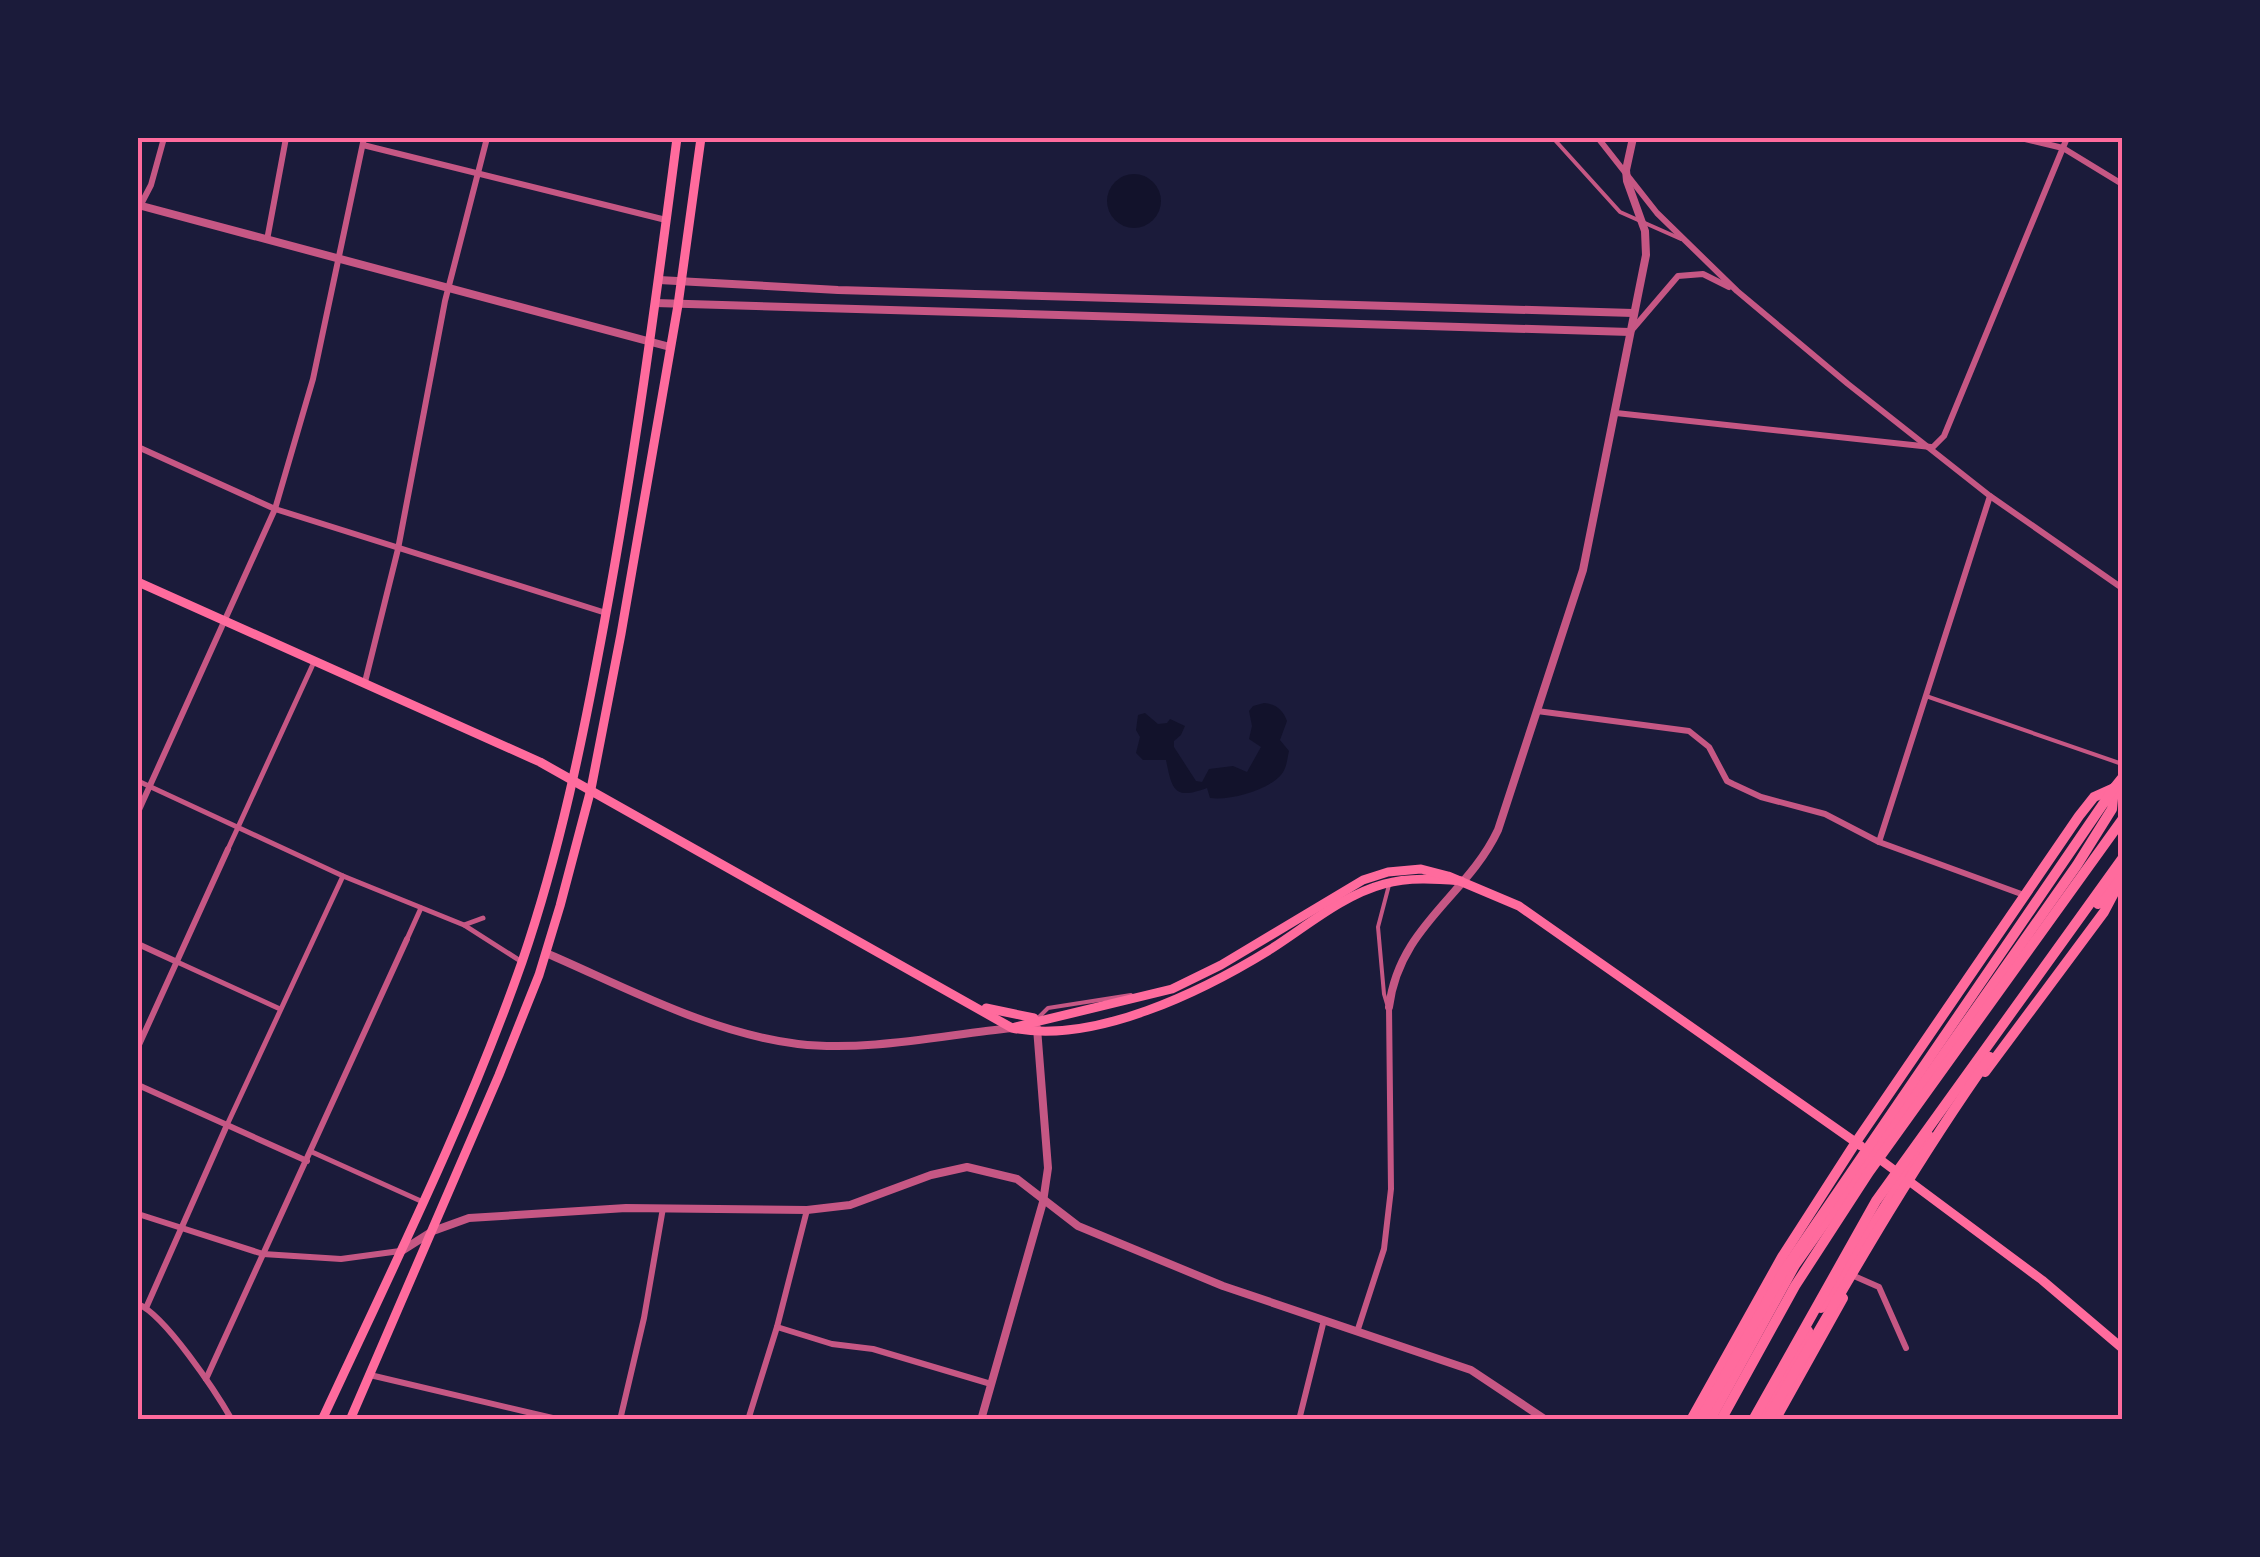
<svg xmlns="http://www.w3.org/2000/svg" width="2260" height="1557" font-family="'Varela Round',sans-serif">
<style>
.water{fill:#12122b}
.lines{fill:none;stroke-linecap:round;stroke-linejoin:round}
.service{stroke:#c65784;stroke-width:4}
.pedestrian{stroke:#c65784;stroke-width:5}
.minor{stroke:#c65784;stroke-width:6}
.tertiary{stroke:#c65784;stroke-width:8}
.secondary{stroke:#ff6b9d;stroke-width:9}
.primary{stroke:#ff6b9d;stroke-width:10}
.trunk{stroke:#ff6b9d;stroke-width:10}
.neatline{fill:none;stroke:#ff6b9d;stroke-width:4}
</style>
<rect width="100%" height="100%" fill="#1b1b3a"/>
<g class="water">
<circle cx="1134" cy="201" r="27"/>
<path d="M1264,703C1276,704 1283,710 1287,721L1280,740L1289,751C1287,759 1287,768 1281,775C1268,790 1230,801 1210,798L1207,788C1175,800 1172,791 1166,760H1143L1136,753L1140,737L1136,730L1138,715L1145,713L1158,724L1167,723L1170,719L1185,726L1181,735L1174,741V747L1196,781L1202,782L1209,769L1233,766L1247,772L1261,747L1249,739L1252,726L1249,711L1253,706Z"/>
</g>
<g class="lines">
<g class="service">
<polyline points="1553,138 1620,212 1681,239"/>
<polyline points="1926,696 2122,764"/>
<polyline points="1387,1004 1384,994 1378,927 1389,885"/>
<polyline points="1037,1019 1048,1008 1131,995"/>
</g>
<g class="pedestrian">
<polyline points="138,781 343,876 464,925 522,962"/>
<polyline points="228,849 314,662"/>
<polyline points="464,925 483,918"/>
<polyline points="407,939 421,908"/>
<polyline points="175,961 280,1009"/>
<polyline points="227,1125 343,876"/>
<polyline points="312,1152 423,1202"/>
</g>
<g class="minor">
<polyline points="1598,138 1657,213 1737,291 1848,384 1990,496 2122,588"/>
<polyline points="2021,138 2063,148 2122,184"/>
<polyline points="363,145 666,220"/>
<polyline points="138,210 151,185 164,138"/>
<polyline points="267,240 286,138"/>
<polyline points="1631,331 1678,276 1703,274 1729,287"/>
<polyline points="1616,413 1931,447"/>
<polyline points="138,447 275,509 606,613"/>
<polyline points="1932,448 1944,436 2067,138"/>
<polyline points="365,682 398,549 445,301 487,138"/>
<polyline points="1537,711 1689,731 1709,747 1727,781 1733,784 1761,797 1825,814 1879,842 2024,895"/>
<polyline points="138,812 275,509 313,379 364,138"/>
<polyline points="1879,842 1990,496"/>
<polyline points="138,944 175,961"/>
<polyline points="138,1047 228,849"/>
<polyline points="138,1085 307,1161"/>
<polyline points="138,1214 263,1254 341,1259 400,1251"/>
<polyline points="1854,1276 1879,1287 1906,1348"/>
<path d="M138,1304C165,1315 216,1392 232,1420"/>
<polyline points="146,1308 227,1125"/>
<polyline points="777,1327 832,1344 873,1349 991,1384"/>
<polyline points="1358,1329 1384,1249 1391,1189 1389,1007"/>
<polyline points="370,1375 561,1420"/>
<polyline points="206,1379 407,939"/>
<polyline points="620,1420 644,1318 663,1208"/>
<polyline points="748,1420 777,1327 807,1210"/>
<polyline points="1299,1420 1324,1320"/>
</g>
<g class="tertiary">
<polyline points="138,205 670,347"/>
<polyline points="659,280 838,290 1633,313"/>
<polyline points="655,303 1630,332"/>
<path d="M546,953C627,988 710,1033 798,1044C868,1052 943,1035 1012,1028"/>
<path d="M1389,1007C1399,926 1467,896 1498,830L1583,570L1646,255L1645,231L1627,181L1626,170L1633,138"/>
<polyline points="403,1250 433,1231 469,1218 626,1208 807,1210 850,1205 931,1175 967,1167 1017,1179 1078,1226 1223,1286 1471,1370 1546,1420"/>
<polyline points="981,1420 1043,1202 1048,1168 1037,1028"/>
</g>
<g class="secondary">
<path d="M138,582L540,762L1012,1028C1094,1045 1203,991 1271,949C1307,926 1343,895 1384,884C1409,877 1436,879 1461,881"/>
<polyline points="986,1008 1034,1018"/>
<polyline points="1015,1027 1172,989 1221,965 1363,880 1388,872 1421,869 1448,876 1519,906 1861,1146"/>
<polyline points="1874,1155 2042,1280 2122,1348"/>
<path d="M322,1420C392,1269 467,1119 522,962C560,851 583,738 604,624C634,463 656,300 677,138"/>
<polyline points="350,1420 499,1075 539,975 560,906 591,789 621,634 678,305 701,138"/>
</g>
<g class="primary">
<polyline points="1985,1072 2104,912 2122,878"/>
<polyline points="1821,1308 1929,1136"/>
<polyline points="1691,1420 1782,1257 1856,1142 2079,816 2094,797 2114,788"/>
<polyline points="1710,1420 1795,1265 2077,865 2112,809 2114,788 2122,778"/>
<polyline points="1759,1420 1808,1331"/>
<polyline points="1775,1420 1843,1298"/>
</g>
<g class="trunk">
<polyline points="2098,904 2122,873"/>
<polyline points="1700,1420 1785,1269 2114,788"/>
<polyline points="1721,1420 1795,1286 1869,1172 2122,820"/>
<polyline points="1753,1420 1876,1201 2122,859"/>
<path d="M1767,1420C1839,1296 1908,1173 1990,1057"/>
</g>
</g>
<rect width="2260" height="1557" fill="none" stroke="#1b1b3a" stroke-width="280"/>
<rect x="140" y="140" width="1980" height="1277" class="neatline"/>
</svg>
